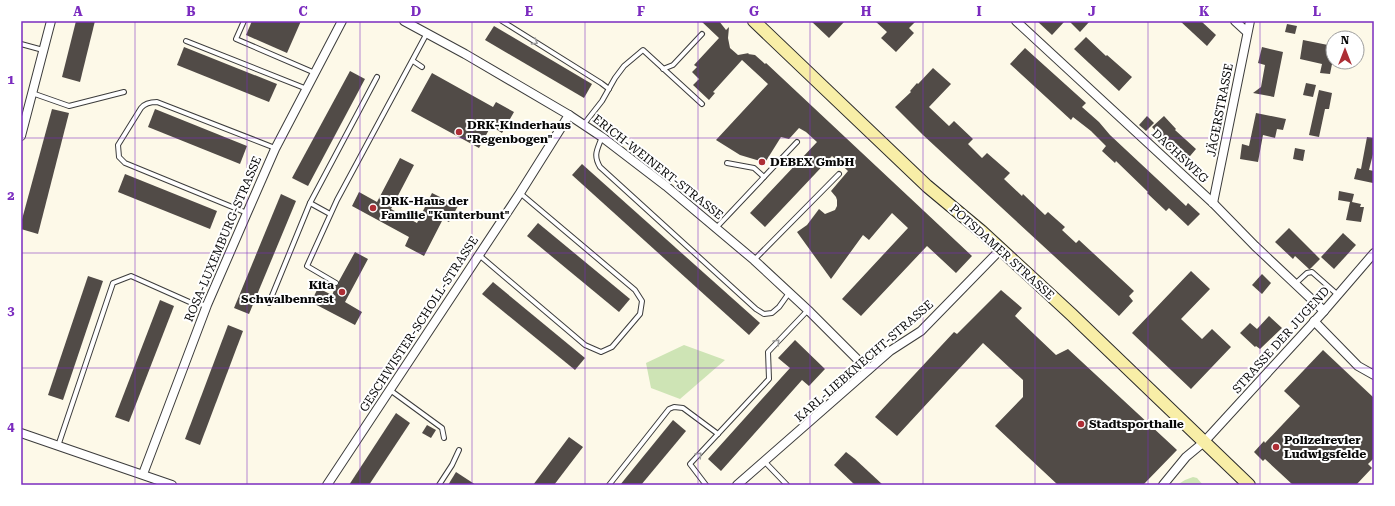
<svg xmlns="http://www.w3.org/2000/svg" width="1395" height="506" font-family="'Roboto Serif',serif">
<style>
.green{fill:#cee4b5}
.building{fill:#514b47}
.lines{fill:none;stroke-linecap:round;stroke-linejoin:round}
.lane-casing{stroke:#3c3c3c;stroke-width:6}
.street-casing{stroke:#3c3c3c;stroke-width:10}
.secondary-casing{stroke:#2b2b2b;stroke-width:14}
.lane{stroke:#fff;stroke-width:4}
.street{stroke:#fff;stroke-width:8}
.secondary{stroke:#f8eea7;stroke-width:12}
.oneway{stroke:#9d9d9d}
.grid{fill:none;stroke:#7b2cbf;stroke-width:1;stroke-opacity:0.55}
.poi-dot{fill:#ad2e35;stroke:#fff;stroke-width:1.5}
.labels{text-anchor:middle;stroke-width:4;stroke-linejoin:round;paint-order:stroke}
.street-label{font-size:12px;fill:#090909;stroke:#fff}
.poi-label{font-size:12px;font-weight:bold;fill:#090909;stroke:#fff;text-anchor:start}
.neatline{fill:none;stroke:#7b2cbf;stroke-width:1.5}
.grid-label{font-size:13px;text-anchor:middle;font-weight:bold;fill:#7b2cbf}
</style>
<rect width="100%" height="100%" fill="#fdf9e8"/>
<g class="green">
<polygon points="684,345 725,360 680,399 651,388 646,363"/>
<polygon points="1193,477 1197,478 1203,485 1177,485 1185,480"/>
</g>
<g class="building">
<polygon points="76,21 95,21 80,82 62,77"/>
<polygon points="252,21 301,21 287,53 246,35"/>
<polygon points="701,21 719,21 726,30 729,27 728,38 730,48 738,55 749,53 748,54 755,55 765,64 766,63 972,256 956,273 927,246 861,316 842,299 908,228 892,213 869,240 863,235 831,279 797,232 807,225 819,209 825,214 835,210 837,206 837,200 836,197 831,191 848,171 832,156 765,227 750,213 817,142 806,132 799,128 789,139 781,137 766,161 760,161 740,155 716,140 768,84 742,60 713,92 715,93 709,100 693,85 699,79 692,72 697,67 694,65 719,38"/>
<polygon points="811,21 845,21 829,38"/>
<polygon points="875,21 916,21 909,28 914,33 896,52 881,38 887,32"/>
<polygon points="1037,21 1065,21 1052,35"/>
<polygon points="1069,21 1090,21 1080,32"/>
<polygon points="1180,21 1201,21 1216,35 1207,46"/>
<polygon points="1287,24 1297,26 1295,34 1285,32"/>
<polygon points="494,26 592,84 584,98 485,40"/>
<polygon points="1086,37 1106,56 1107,55 1132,77 1119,91 1074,49"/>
<polygon points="1303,40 1333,46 1333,59 1330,74 1320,73 1322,64 1300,59"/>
<polygon points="184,47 277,84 269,102 177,65"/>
<polygon points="1262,47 1283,52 1274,97 1253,93 1261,87 1265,65 1258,63"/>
<polygon points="1025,48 1086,103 1082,107 1099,122 1110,135 1186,206 1188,203 1200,214 1188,226 1169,208 1166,211 1147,193 1148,192 1116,161 1115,163 1102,151 1106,146 1091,131 1073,117 1071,120 1010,64"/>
<polygon points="933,68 951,84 929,107 949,126 954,121 973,139 968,144 982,158 987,153 1010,173 1004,179 1022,196 1023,194 1045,215 1048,212 1065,227 1062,230 1076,243 1079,240 1134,291 1129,296 1133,301 1119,316 923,135 895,107 911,92 910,91 917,83 918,84"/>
<polygon points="350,71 365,79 308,186 292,178"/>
<polygon points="432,73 493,107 496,102 514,112 502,133 491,126 479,148 411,111"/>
<polygon points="1306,83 1316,85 1313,97 1303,95"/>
<polygon points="1319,90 1332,93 1329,109 1325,109 1319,137 1309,135"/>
<polygon points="52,109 69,113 38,234 21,229 21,223"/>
<polygon points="155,109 247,146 240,164 148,127"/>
<polygon points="1256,113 1286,119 1283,130 1277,129 1275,138 1263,135 1258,162 1240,159 1242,144 1249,146"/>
<polygon points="1147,116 1154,123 1146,131 1139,125"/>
<polygon points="1164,116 1176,129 1175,130 1196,149 1185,162 1173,151 1152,127"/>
<polygon points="1367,137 1374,138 1374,154 1373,154 1369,170 1374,171 1373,183 1354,179 1357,168 1361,169"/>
<polygon points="1295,148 1305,150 1303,161 1293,159"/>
<polygon points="400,158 414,165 391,209 417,223 432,193 458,206 449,222 443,219 424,256 405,246 409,237 352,206 359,192 377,202"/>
<polygon points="582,164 760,323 749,335 572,175"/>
<polygon points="125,174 217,211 210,229 118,192"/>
<polygon points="1339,191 1354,194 1352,202 1361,204 1360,207 1364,207 1361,222 1346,220 1350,202 1338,200"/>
<polygon points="281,194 296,201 249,314 234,308"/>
<polygon points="538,223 630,299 619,312 527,236"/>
<polygon points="1289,228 1320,259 1310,269 1309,269 1295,256 1293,259 1275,242"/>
<polygon points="1343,233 1356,245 1334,269 1321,257"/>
<polygon points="355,252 368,259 345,302 362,312 355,325 311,302 318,288 332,295 336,286 339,284 339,281"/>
<polygon points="1191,271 1210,289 1181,319 1202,339 1212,329 1231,347 1191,389 1132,333"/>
<polygon points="1262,274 1271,283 1262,294 1252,285"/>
<polygon points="88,276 103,281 63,400 48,395"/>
<polygon points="493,282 585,358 575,370 482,294"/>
<polygon points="1001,290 1022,308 1015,316 1056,355 1068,349 1177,450 1143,485 1058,485 995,426 1023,397 1023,380 983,343 897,436 875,417 954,332 957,334"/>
<polygon points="160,300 174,306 129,422 115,417"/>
<polygon points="1269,316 1282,328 1260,349 1256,346 1255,347 1240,333 1250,323 1257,329"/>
<polygon points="228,325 243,331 200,445 185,439"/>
<polygon points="795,340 825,369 809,386 802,380 721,471 708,459 790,368 778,358"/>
<polygon points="1323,350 1374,398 1374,458 1368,464 1372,468 1356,485 1293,485 1265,459 1263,461 1254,452 1264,441 1265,443 1300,406 1284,391"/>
<polygon points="396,413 410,423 369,485 349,485"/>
<polygon points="673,420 686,431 641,485 620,485"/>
<polygon points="427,425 436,430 431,438 422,433"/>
<polygon points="569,437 583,447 554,485 533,485"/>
<polygon points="846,452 855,459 883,485 855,485 834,465"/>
<polygon points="456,472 476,485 448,485"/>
</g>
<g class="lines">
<defs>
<g id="lane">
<polyline points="244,21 236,39 315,73"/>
<polyline points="502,21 601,83 609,89"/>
<polyline points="186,41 307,89"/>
<polyline points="21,44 43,50"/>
<polyline points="413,61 422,67"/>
<polyline points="663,69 673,65 702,34"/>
<polyline points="32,93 69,106 124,92"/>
<polyline points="584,124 602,101 615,78 624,66 643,50 702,104"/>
<path d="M602,137C597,150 593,155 600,167L756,309L764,314L772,313L779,307L789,293"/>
<polyline points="727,163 754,168 764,177"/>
<polyline points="310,203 330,214"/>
<path d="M247,213L125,163L119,157L118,145L141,108C145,103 151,102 157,102L275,148"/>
<polyline points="716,228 797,142"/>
<polyline points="479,255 585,345 601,352 612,347 640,314 642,301 635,290 520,193"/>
<polyline points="754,260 839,174"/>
<polyline points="336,283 307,266 337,200 427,33"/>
<polyline points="1295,284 1307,273 1312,272 1338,295"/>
<polyline points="269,303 310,203 377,77"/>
<polyline points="390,390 442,428 444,438"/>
<polyline points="58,446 113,283 131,276 194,304 207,305"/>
<polyline points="764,461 787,485"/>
<polyline points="439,485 452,465 459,450"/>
<polyline points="609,485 669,409 674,407 683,408 718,434"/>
<polyline points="706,485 690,464 769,379 768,352 808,310"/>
</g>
<g id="street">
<polyline points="404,21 465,54 569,115 602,137 666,186 754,260 810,312 868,370"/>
<polyline points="1016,21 1213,203 1255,246 1324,311"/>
<polyline points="1235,21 1247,32"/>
<polyline points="21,136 51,21"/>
<polyline points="1213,203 1250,21"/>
<polyline points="1314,321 1358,366 1374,375"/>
<polyline points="21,433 172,485"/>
<polyline points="143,474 207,305 247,213 275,149 342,21"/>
<polyline points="327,485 520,193 569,115"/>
<polyline points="737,485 890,351 921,331 1001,249"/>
<polyline points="1163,485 1186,457 1204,442 1324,311 1374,253"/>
</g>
<polyline id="secondary" points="754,21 927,186 981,231 1071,314 1249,485"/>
</defs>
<use href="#lane" class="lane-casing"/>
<use href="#street" class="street-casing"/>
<use href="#secondary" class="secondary-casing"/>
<use href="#lane" class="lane"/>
<use href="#street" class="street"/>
<use href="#secondary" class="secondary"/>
</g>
<defs><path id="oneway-chevron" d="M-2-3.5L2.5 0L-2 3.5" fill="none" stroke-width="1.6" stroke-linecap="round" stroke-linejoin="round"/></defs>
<g class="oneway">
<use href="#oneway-chevron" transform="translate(535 42) rotate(32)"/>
<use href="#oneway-chevron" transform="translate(777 342) rotate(-47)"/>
<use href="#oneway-chevron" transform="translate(699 455) rotate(-47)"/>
</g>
<path class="grid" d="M135,21V485M247,21V485M360,21V485M472,21V485M585,21V485M698,21V485M810,21V485M923,21V485M1035,21V485M1148,21V485M1260,21V485M21,138H1374M21,253H1374M21,368H1374"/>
<g class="poi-dot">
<circle cx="459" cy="132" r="4"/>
<circle cx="762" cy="162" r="4"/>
<circle cx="373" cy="208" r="4"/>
<circle cx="342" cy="292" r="4"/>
<circle cx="1081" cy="424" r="4"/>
<circle cx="1276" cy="447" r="4"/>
</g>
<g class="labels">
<g class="street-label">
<text transform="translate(1220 110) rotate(-79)" y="4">JÄGERSTRASSE</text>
<text transform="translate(1180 156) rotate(43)" y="4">DACHSWEG</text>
<text transform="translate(658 167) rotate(38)" y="4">ERICH-WEINERT-STRASSE</text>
<text transform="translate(223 239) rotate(-67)" y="4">ROSA-LUXEMBURG-STRASSE</text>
<text transform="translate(1002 252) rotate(42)" y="4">POTSDAMER STRASSE</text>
<text transform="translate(419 324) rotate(-57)" y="4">GESCHWISTER-SCHOLL-STRASSE</text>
<text transform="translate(1281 340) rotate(-48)" y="4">STRASSE DER JUGEND</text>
<text transform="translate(864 361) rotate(-41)" y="4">KARL-LIEBKNECHT-STRASSE</text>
</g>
<g class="poi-label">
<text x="467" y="129">DRK-Kinderhaus<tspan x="467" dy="14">"Regenbogen"</tspan></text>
<text x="770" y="166">DEBEX GmbH</text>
<text x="381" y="205">DRK-Haus der<tspan x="381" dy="14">Familie "Kunterbunt"</tspan></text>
<text x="334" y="289" text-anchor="end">Kita<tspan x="334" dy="14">Schwalbennest</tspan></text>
<text x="1089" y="428">Stadtsporthalle</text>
<text x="1284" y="444">Polizeirevier<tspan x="1284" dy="14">Ludwigsfelde</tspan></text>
</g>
</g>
<rect width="1395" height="506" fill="none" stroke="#ffffff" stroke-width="44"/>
<g transform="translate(1345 50)"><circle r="19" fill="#ffffff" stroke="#9d9d9d"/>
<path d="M0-3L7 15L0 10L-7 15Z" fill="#ad2e35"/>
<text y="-6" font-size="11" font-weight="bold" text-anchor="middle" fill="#090909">N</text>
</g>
<rect x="22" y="22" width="1351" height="462" class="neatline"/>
<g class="grid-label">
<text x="78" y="16">A</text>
<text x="191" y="16">B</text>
<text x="303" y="16">C</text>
<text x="416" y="16">D</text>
<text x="529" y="16">E</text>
<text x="641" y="16">F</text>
<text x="754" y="16">G</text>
<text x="866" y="16">H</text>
<text x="979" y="16">I</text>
<text x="1092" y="16">J</text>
<text x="1204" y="16">K</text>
<text x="1317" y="16">L</text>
<text x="11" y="84">1</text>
<text x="11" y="200">2</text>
<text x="11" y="315">3</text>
<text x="11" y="431">4</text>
</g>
</svg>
